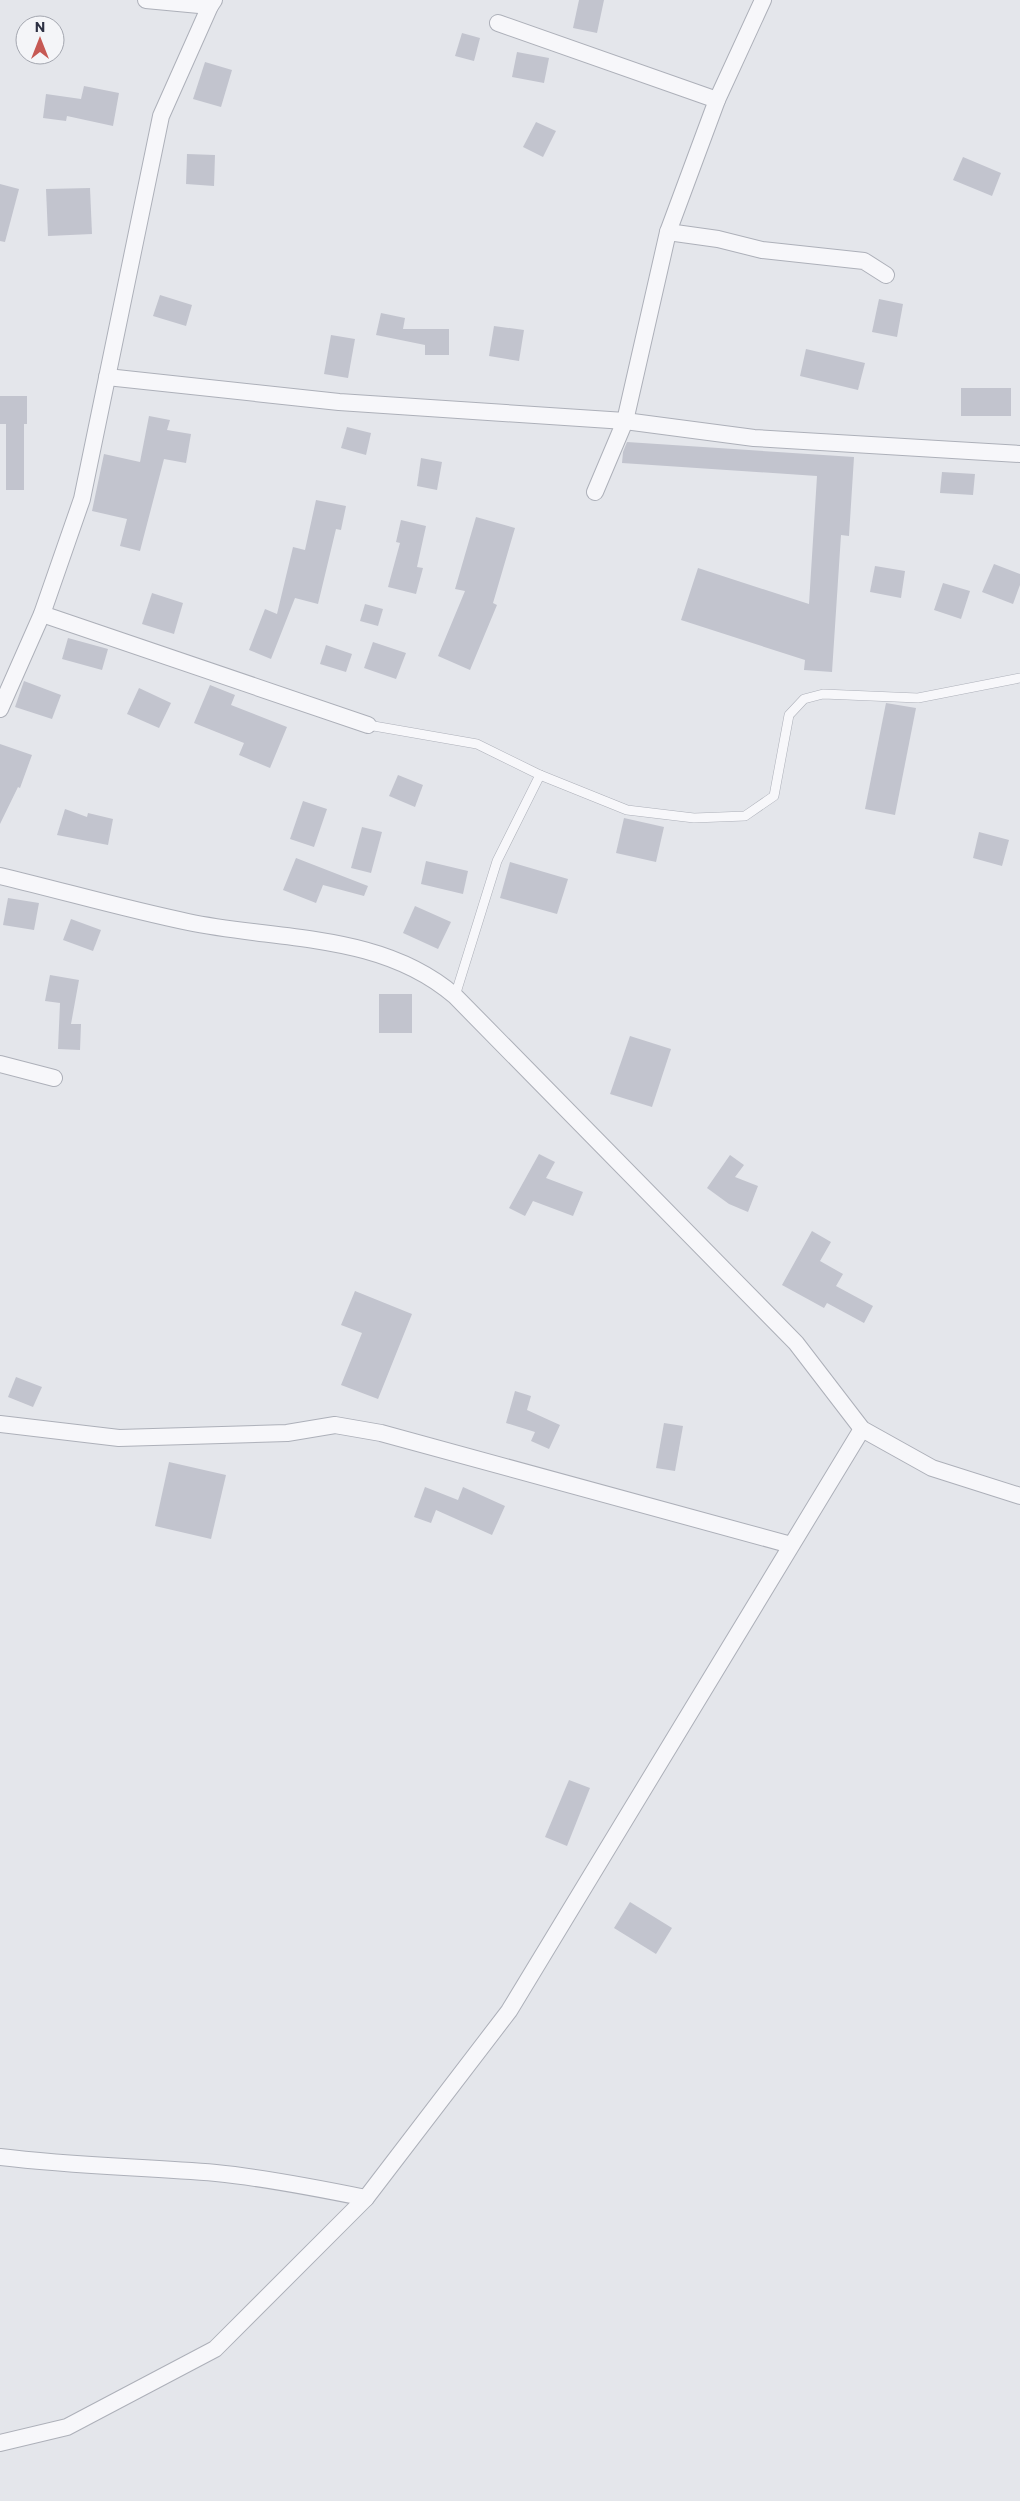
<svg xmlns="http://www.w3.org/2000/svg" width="1020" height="2501" font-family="Commissioner,sans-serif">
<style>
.building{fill:#c2c4ce}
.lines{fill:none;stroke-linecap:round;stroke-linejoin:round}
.service-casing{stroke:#adb0b9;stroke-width:10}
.minor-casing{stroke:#adb0b9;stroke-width:18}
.service{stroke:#f7f7fa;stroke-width:9}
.minor{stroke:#f7f7fa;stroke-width:16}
</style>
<rect width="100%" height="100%" fill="#e4e6eb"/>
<g class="building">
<polygon points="579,0 604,0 597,33 573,28"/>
<polygon points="462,33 480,38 474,61 455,56"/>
<polygon points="517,52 549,58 544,83 512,77"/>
<polygon points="205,62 232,70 221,107 193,99"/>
<polygon points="84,86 119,93 113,126 67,116 66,121 43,118 46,94 81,99"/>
<polygon points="536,122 556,131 543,157 523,147"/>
<polygon points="187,154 215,155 214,186 186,184"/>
<polygon points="963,157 1001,173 992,196 953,180"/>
<polygon points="0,184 19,189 5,242 0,241"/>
<polygon points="90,188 92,234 48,236 46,189"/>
<polygon points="160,295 192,305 186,326 153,316"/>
<polygon points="879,299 903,304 897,337 872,332"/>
<polygon points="381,313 405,318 403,329 449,329 449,355 425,355 425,345 376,335"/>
<polygon points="494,326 524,330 519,361 489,356"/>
<polygon points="331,335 355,339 348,378 324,374"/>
<polygon points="806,349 865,363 858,390 800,376"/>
<rect x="961" y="388" width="50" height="28"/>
<polygon points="0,396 27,396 27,424 24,424 24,490 6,490 6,424 0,424"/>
<polygon points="149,416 170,420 167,430 191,434 186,463 164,459 140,551 120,546 127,519 92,511 104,454 140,462"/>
<polygon points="347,427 371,433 366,455 341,448"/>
<polygon points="627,442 854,457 849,536 841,535 832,672 804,670 805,660 681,620 698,568 809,604 817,476 622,463 623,452"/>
<polygon points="421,458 442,462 437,490 417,486"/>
<polygon points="942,472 975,474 973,495 940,493"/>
<polygon points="316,500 346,506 341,530 336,529 318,604 295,598 271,659 249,650 265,609 277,614 293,547 305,550"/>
<polygon points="476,517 515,528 493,603 497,605 470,670 438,656 465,591 455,589"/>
<polygon points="401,520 426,526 417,567 423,568 416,594 388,587 400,543 396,542"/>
<polygon points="994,564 1020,574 1020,585 1013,604 982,592"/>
<polygon points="875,566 905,571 901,598 870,592"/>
<polygon points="943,583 970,591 961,619 934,610"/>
<polygon points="152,593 183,603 174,634 142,624"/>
<polygon points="365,604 383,609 378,626 360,621"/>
<polygon points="68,638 108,649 102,670 62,659"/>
<polygon points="373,642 406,653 396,679 364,668"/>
<polygon points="326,645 352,654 346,672 320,664"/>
<polygon points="24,681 61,695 52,719 15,707"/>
<polygon points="210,685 235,695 231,705 287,727 270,768 239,755 244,743 194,723"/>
<polygon points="139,688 171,703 159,728 127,714"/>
<polygon points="886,703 916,708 895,815 865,809"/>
<polygon points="0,744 32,755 20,788 18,787 0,824"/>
<polygon points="398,775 423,785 415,807 389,796"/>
<polygon points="303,801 327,809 314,847 290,839"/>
<polygon points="65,809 87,817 88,813 113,819 108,845 57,835"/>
<polygon points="624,818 664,827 656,862 616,853"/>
<polygon points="362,827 382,832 371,873 351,868"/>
<polygon points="979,832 1009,840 1002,866 973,858"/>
<polygon points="296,858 368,886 364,896 323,885 316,903 283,890"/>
<polygon points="426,861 468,871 463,894 421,884"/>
<polygon points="510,862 568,879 557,914 500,898"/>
<polygon points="8,898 39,903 34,930 3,925"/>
<polygon points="415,906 451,922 438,949 403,933"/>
<polygon points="71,919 101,930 93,951 63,940"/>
<polygon points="50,975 79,980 71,1024 81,1024 80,1050 58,1049 60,1003 45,1001"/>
<rect x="379" y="994" width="33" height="39"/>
<polygon points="630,1036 671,1049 652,1107 610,1094"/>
<polygon points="539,1154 555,1162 546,1178 583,1192 573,1216 533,1201 525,1216 509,1208"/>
<polygon points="730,1155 744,1165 735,1177 758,1186 748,1212 729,1204 707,1188"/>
<polygon points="812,1231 831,1242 820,1261 843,1274 836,1286 873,1306 864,1323 827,1303 824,1308 782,1285"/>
<polygon points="355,1291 412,1314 378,1399 341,1385 362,1333 341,1325"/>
<polygon points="16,1377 42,1387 33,1407 8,1397"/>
<polygon points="515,1391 531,1396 527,1410 560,1425 549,1449 531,1441 535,1432 506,1423"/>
<polygon points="664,1423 683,1426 675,1471 656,1468"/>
<polygon points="169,1462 226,1475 211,1539 155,1526"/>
<polygon points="425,1487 458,1500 463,1487 505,1506 492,1535 436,1510 431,1523 414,1517"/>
<polygon points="569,1780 590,1788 567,1846 545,1837"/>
<polygon points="630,1902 672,1928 656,1954 614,1928"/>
</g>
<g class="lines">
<defs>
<g id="service">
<polyline points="368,725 477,744 540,775 627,810 694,818 745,816 774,796 789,715 804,699 823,694 918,698 1020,678"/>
<polyline points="455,996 497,861 540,775"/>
</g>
<g id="minor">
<polyline points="146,0 210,6"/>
<polyline points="498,23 717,100"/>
<polyline points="668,232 718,239 762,250 864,261 886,275"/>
<polyline points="107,377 339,402 625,421 754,438 1020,454"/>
<polyline points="595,492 625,421 668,232 717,100 763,0"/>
<polyline points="42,614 368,725"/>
<polyline points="0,709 42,614 82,499 161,116 210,6 214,0"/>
<path d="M0,876C63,891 125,909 188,922C278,941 381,932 455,996L796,1343L862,1429L932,1468L1020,1496"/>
<polyline points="0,1064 54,1078"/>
<polyline points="0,1424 119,1438 287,1433 335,1425 381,1433 791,1545"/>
<path d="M0,2157C72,2166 144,2167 216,2173C266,2178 317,2188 366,2198"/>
<polyline points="0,2443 67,2427 215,2349 366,2198 509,2011 862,1429"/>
</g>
</defs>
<use href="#service" class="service-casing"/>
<use href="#minor" class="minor-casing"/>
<use href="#service" class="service"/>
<use href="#minor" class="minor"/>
</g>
<g transform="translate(40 40)"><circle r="24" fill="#f4f5f8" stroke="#a4a7b0"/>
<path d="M0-4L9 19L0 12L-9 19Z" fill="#c65954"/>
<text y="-8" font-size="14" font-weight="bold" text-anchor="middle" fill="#2d3143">N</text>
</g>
</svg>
